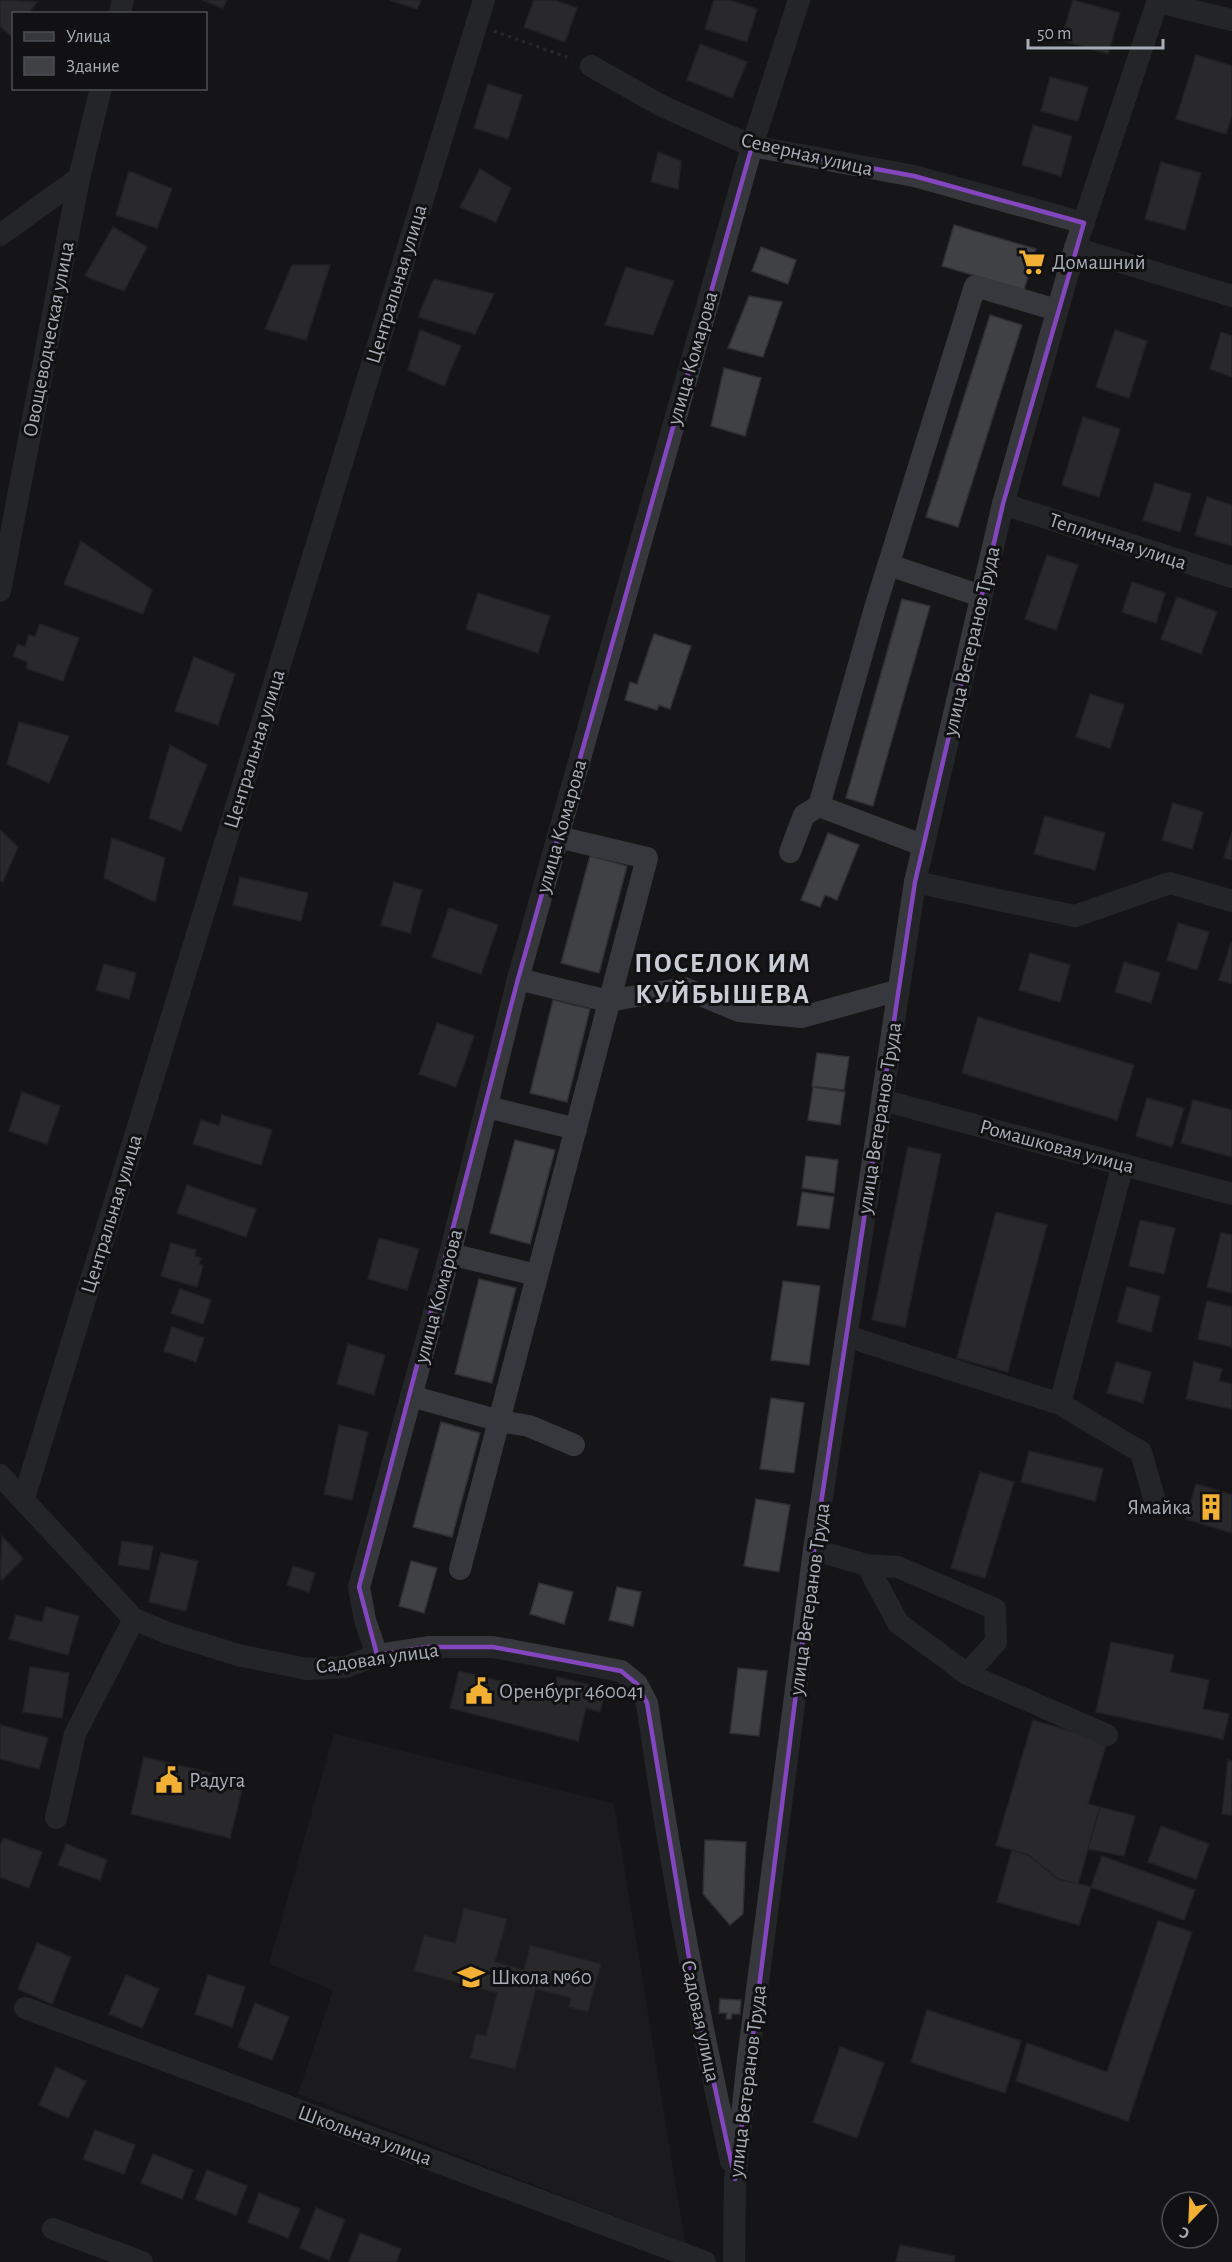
<svg xmlns="http://www.w3.org/2000/svg" width="1232" height="2262" font-family="'Alegreya Sans',sans-serif">
<style>
.built{fill:#222225}
.building{fill:#404145;stroke:#303034;stroke-width:1.5}
.lines{fill:none;stroke-linecap:round;stroke-linejoin:round}
.path{stroke:#3d3f44;stroke-width:3;stroke-dasharray:3 4.5;stroke-linecap:butt}
.minor{stroke:#37383d;stroke-width:22}
.marked{fill:none;stroke:#8446be;stroke-width:4.5;stroke-linejoin:round}
.labels{text-anchor:middle;stroke-width:6;stroke-linejoin:round;paint-order:stroke}
.street-label{font-size:21px;fill:#a8adb8;stroke:#111113}
.poi-label{font-size:21px;fill:#a8adb8;stroke:#111113;text-anchor:start}
.district-label{font-size:27px;font-weight:bold;letter-spacing:1.5px;fill:#c9ccd4;stroke:#111113}
</style>
<rect width="100%" height="100%" fill="#161618"/>
<polygon class="built" points="334,1734 614,1804 685,2243 298,2094 333,1990 269,1964"/>
<g class="building">
<polygon points="0,0 37,2 28,14 14,14 11,36 0,26"/>
<polygon points="202,0 227,0 223,8"/>
<polygon points="390,0 421,0 417,9"/>
<polygon points="534,0 554,0 577,8 565,42 524,27"/>
<polygon points="714,0 729,0 757,9 747,42 705,29"/>
<polygon points="1073,0 1120,13 1108,54 1061,40"/>
<polygon points="700,44 747,62 732,98 687,80"/>
<polygon points="1196,55 1232,66 1232,115 1226,134 1176,119"/>
<polygon points="1050,77 1088,87 1078,121 1041,111"/>
<polygon points="488,84 522,95 508,139 474,128"/>
<polygon points="1033,125 1072,136 1061,176 1022,165"/>
<polygon points="658,152 681,161 678,189 651,182"/>
<polygon points="1161,162 1201,173 1185,230 1145,219"/>
<polygon points="480,169 511,188 496,222 460,207"/>
<polygon points="129,171 172,189 157,228 116,215"/>
<polygon points="954,225 1036,249 1024,290 942,266"/>
<polygon points="113,227 147,247 124,291 85,276"/>
<polygon points="761,247 796,260 788,284 752,271"/>
<polygon points="292,265 330,265 306,340 265,329"/>
<polygon points="626,267 674,281 653,335 605,325"/>
<polygon points="434,279 494,294 475,334 418,317"/>
<polygon points="749,296 782,302 763,357 728,348"/>
<polygon points="990,315 1022,325 958,527 926,517"/>
<polygon points="420,330 461,346 444,386 408,370"/>
<polygon points="1115,330 1147,341 1129,398 1096,387"/>
<polygon points="1221,332 1232,336 1232,377 1210,369"/>
<polygon points="724,368 761,378 745,436 711,426"/>
<polygon points="1083,417 1120,429 1099,497 1062,485"/>
<polygon points="1155,483 1191,494 1180,532 1143,520"/>
<polygon points="1207,497 1232,505 1232,546 1195,535"/>
<polygon points="81,541 152,590 143,614 64,584"/>
<polygon points="1047,555 1078,565 1056,630 1025,619"/>
<polygon points="1132,582 1165,593 1156,623 1122,612"/>
<polygon points="478,593 550,616 538,653 466,629"/>
<polygon points="1177,597 1217,612 1201,654 1161,639"/>
<polygon points="902,599 930,606 873,806 846,798"/>
<polygon points="40,624 79,638 63,681 26,668 28,662 13,656 18,644 25,647 29,635 35,637"/>
<polygon points="654,634 691,646 670,709 659,705 657,710 625,700 630,682 637,684"/>
<polygon points="194,657 235,674 218,725 175,711"/>
<polygon points="1090,694 1124,705 1110,748 1076,737"/>
<polygon points="19,722 69,736 49,783 7,764"/>
<polygon points="170,745 207,765 181,831 149,818"/>
<polygon points="1173,803 1203,812 1192,849 1162,840"/>
<polygon points="1045,816 1105,833 1095,870 1034,854"/>
<polygon points="0,830 18,847 3,882 0,881"/>
<polygon points="1232,832 1232,860 1224,858"/>
<polygon points="828,833 859,845 837,900 825,895 820,907 801,900"/>
<polygon points="112,838 165,858 155,902 104,878"/>
<polygon points="590,856 627,866 599,973 561,963"/>
<polygon points="240,877 308,893 301,921 233,905"/>
<polygon points="394,882 422,890 410,933 381,925"/>
<polygon points="449,908 498,925 481,974 432,957"/>
<polygon points="1178,923 1209,932 1197,970 1167,960"/>
<polygon points="1231,943 1232,944 1232,984 1219,980"/>
<polygon points="1030,953 1070,965 1060,1002 1019,990"/>
<polygon points="1124,962 1160,973 1151,1003 1115,992"/>
<polygon points="104,964 136,973 129,999 96,990"/>
<polygon points="553,1000 590,1009 567,1102 530,1093"/>
<polygon points="978,1017 1134,1065 1117,1120 962,1073"/>
<polygon points="437,1023 474,1036 456,1087 419,1074"/>
<polygon points="817,1053 849,1057 844,1090 812,1086"/>
<polygon points="813,1087 845,1092 840,1125 808,1120"/>
<polygon points="22,1092 60,1106 47,1144 9,1131"/>
<polygon points="1147,1098 1184,1108 1172,1147 1136,1136"/>
<polygon points="1193,1100 1232,1110 1232,1157 1181,1143"/>
<polygon points="222,1115 272,1130 261,1165 193,1144 201,1120 219,1126"/>
<polygon points="515,1140 555,1150 530,1244 490,1233"/>
<polygon points="908,1147 941,1154 905,1327 872,1320"/>
<polygon points="806,1156 838,1160 834,1193 802,1188"/>
<polygon points="187,1185 256,1209 246,1237 177,1213"/>
<polygon points="802,1192 834,1197 829,1229 797,1225"/>
<polygon points="996,1212 1047,1225 1008,1372 957,1358"/>
<polygon points="1140,1220 1175,1228 1164,1274 1129,1266"/>
<polygon points="1221,1233 1232,1235 1232,1293 1207,1287"/>
<polygon points="379,1238 419,1249 407,1290 368,1279"/>
<polygon points="171,1243 196,1250 194,1256 201,1258 199,1264 203,1266 197,1287 161,1276"/>
<polygon points="479,1279 516,1288 492,1383 455,1374"/>
<polygon points="783,1281 820,1286 809,1365 771,1360"/>
<polygon points="1127,1287 1160,1296 1151,1332 1117,1322"/>
<polygon points="180,1289 211,1300 203,1324 171,1313"/>
<polygon points="1207,1301 1232,1307 1232,1347 1198,1339"/>
<polygon points="172,1327 204,1338 196,1362 164,1351"/>
<polygon points="348,1344 385,1355 374,1395 337,1384"/>
<polygon points="1116,1362 1151,1372 1143,1403 1107,1393"/>
<polygon points="1194,1362 1222,1369 1219,1381 1232,1384 1232,1409 1186,1399"/>
<polygon points="771,1398 804,1403 794,1473 760,1469"/>
<polygon points="441,1422 480,1433 452,1537 413,1527"/>
<polygon points="339,1425 368,1432 352,1500 324,1494"/>
<polygon points="1029,1451 1103,1469 1095,1501 1021,1482"/>
<polygon points="980,1472 1014,1482 985,1578 951,1568"/>
<polygon points="1196,1484 1232,1495 1232,1533 1186,1519"/>
<polygon points="756,1499 790,1505 779,1572 744,1566"/>
<polygon points="2,1536 23,1559 2,1580 0,1578"/>
<polygon points="122,1541 153,1546 149,1570 118,1565"/>
<polygon points="161,1553 198,1561 186,1611 149,1602"/>
<polygon points="411,1561 437,1568 424,1613 399,1606"/>
<polygon points="293,1566 315,1573 309,1592 287,1585"/>
<polygon points="539,1583 573,1592 564,1624 530,1614"/>
<polygon points="617,1587 641,1592 633,1626 609,1620"/>
<polygon points="46,1607 79,1616 68,1655 9,1639 16,1615 42,1622"/>
<polygon points="1111,1642 1174,1655 1170,1672 1209,1680 1203,1709 1229,1714 1223,1739 1096,1712"/>
<polygon points="30,1667 69,1673 62,1718 23,1712"/>
<polygon points="738,1668 767,1671 759,1736 730,1733"/>
<polygon points="459,1671 553,1694 557,1677 606,1689 600,1712 586,1708 578,1741 450,1708"/>
<polygon points="1033,1720 1107,1742 1088,1804 1100,1807 1078,1884 1058,1879 1028,1855 996,1845"/>
<polygon points="0,1725 48,1738 39,1769 0,1759"/>
<polygon points="144,1757 244,1781 230,1838 131,1814"/>
<polygon points="1228,1760 1232,1761 1232,1815 1222,1814"/>
<polygon points="1100,1807 1135,1816 1124,1856 1088,1849"/>
<polygon points="1161,1826 1209,1844 1196,1879 1148,1862"/>
<polygon points="3,1838 42,1852 29,1888 0,1877 0,1846"/>
<polygon points="705,1840 746,1842 743,1914 730,1925 703,1894"/>
<polygon points="66,1844 107,1860 100,1880 58,1865"/>
<polygon points="1012,1850 1028,1855 1058,1879 1091,1887 1079,1925 997,1902"/>
<polygon points="1102,1856 1195,1890 1184,1920 1091,1887"/>
<polygon points="464,1908 507,1919 495,1962 524,1970 530,1945 601,1964 588,2012 569,2007 571,1998 536,1989 515,2069 470,2058 476,2034 486,2036 497,1993 414,1971 424,1935 455,1943"/>
<polygon points="1158,1921 1192,1932 1128,2121 1016,2081 1027,2043 1107,2072"/>
<polygon points="37,1943 71,1957 52,2004 18,1989"/>
<polygon points="126,1975 159,1989 142,2028 109,2014"/>
<polygon points="208,1975 245,1987 232,2027 195,2014"/>
<polygon points="720,1999 741,2000 740,2014 732,2014 731,2019 726,2019 727,2013 719,2013"/>
<polygon points="255,2003 289,2017 272,2060 238,2047"/>
<polygon points="927,2010 1021,2041 1005,2093 911,2062"/>
<polygon points="840,2047 884,2063 857,2138 813,2122"/>
<polygon points="56,2067 86,2081 68,2118 39,2105"/>
<polygon points="95,2130 135,2145 124,2174 83,2159"/>
<polygon points="153,2154 193,2170 182,2199 141,2183"/>
<polygon points="207,2170 247,2186 236,2215 195,2199"/>
<polygon points="259,2193 300,2209 288,2238 248,2222"/>
<polygon points="316,2208 345,2220 329,2260 300,2248"/>
<polygon points="360,2233 401,2249 396,2262 349,2262"/>
<polygon points="900,2245 955,2256 954,2262 896,2262"/>
</g>
<g class="lines">
<polyline class="path" points="494,31 572,59"/>
<g class="minor">
<polyline points="1158,2 1232,20"/>
<polyline points="120,14 123,0"/>
<polyline points="591,66 662,106 752,146 914,176 1084,223"/>
<polyline points="0,235 79,178"/>
<polyline points="1075,248 1232,296"/>
<polyline points="1003,504 1232,577"/>
<polyline points="889,565 981,596"/>
<polyline points="0,591 79,178 101,88"/>
<polyline points="922,845 819,806 875,608 975,286 1057,310"/>
<polyline points="790,852 804,815 819,806"/>
<polyline points="915,882 1075,916 1170,883 1232,901"/>
<polyline points="518,979 608,1001 684,988 739,1011 802,1017 899,990"/>
<polyline points="882,1100 1232,1194"/>
<polyline points="487,1107 576,1129"/>
<polyline points="450,1254 536,1275"/>
<polyline points="846,1336 1060,1404 1141,1452 1155,1501"/>
<polyline points="411,1396 500,1421 529,1426 574,1445"/>
<polyline points="1060,1404 1123,1164"/>
<path d="M0,1475L134,1619L167,1633L238,1655L307,1669L346,1667L377,1655L428,1647H493L621,1671L637,1684L647,1703C669,1857 697,2009 731,2161"/>
<polyline points="24,1498 484,0"/>
<polyline points="814,1550 867,1565 898,1623 967,1674 1107,1735"/>
<polyline points="867,1565 898,1567 995,1609 996,1642 967,1674"/>
<polyline points="460,1569 647,858 558,837"/>
<polyline points="377,1655 365,1620 359,1587 450,1254 518,979 752,146 799,0"/>
<polyline points="56,1818 75,1734 134,1619"/>
<polyline points="25,2008 705,2262"/>
<polyline points="53,2229 142,2262"/>
<polyline points="734,2262 735,2179 748,2059 814,1550 915,882 1003,504 1075,248 1158,0"/>
</g>
</g>
<path d="M0 0H1232V2262H0ZM752,146L914,176L1084,223L1003,504L915,882L814,1550L735,2179L697,2006L647,1703L637,1684L621,1671L493,1647H428L377,1655L359,1587L518,979Z" fill="#161618" fill-opacity=".55" fill-rule="evenodd"/>
<path class="marked" d="M752,146L914,176L1084,223L1003,504L915,882L814,1550L735,2179L697,2006L647,1703L637,1684L621,1671L493,1647H428L377,1655L359,1587L518,979Z"/>
<defs>
<symbol id="supermarket-bare" viewBox="-9 -9 18 18"><path d="M-6-5.5h2.5l.6 2H6L4.5 2H-2.5L-4.4-4H-6ZM-1.5 3.2a1.3 1.3 0 1 0 .1 0ZM3 3.2a1.3 1.3 0 1 0 .1 0Z" fill="#f2b134" stroke="#111113" stroke-width="2.5" paint-order="stroke"/></symbol>
<symbol id="building-bare" viewBox="-9 -9 18 18"><path d="M-4-6H4V6H1V3H-1V6H-4ZM-2.5-4.3h1.7v1.8h-1.7ZM.8-4.3h1.7v1.8H.8ZM-2.5-1h1.7V.8h-1.7ZM.8-1h1.7V.8H.8Z" fill="#f2b134" stroke="#111113" stroke-width="2.5" paint-order="stroke"/></symbol>
<symbol id="civic-bare" viewBox="-9 -9 18 18"><path d="M-.6-6.5H3V-4.5H.6V-3L4-1V1h2V6H-6V1h2V-1L-.6-3ZM-1.2 2.5V6h2.4V2.5Z" fill="#f2b134" stroke="#111113" stroke-width="2.5" paint-order="stroke"/></symbol>
<symbol id="school-bare" viewBox="-9 -9 18 18"><path d="M0-5L7-2L0 1L-7-2ZM-4 1L0 2.5L4 1V4Q0 6-4 4Z" fill="#f2b134" stroke="#111113" stroke-width="2.5" paint-order="stroke"/></symbol>
</defs>
<g fill-rule="evenodd">
<use href="#supermarket-bare" x="1013" y="243" width="38" height="38"/>
<use href="#building-bare" x="1192" y="1488" width="38" height="38"/>
<use href="#civic-bare" x="460" y="1672" width="38" height="38"/>
<use href="#civic-bare" x="150" y="1761" width="38" height="38"/>
<use href="#school-bare" x="452" y="1958" width="38" height="38"/>
</g>
<g class="labels">
<g class="street-label">
<text transform="translate(807 154) rotate(13)" y="7">Северная улица</text>
<text transform="translate(396 284) rotate(-73)" y="7">Центральная улица</text>
<text transform="translate(48 339) rotate(-79)" y="7">Овощеводческая улица</text>
<text transform="translate(692 358) rotate(-74)" y="7">улица Комарова</text>
<text transform="translate(1118 541) rotate(18)" y="7">Тепличная улица</text>
<text transform="translate(971 641) rotate(-77)" y="7">улица Ветеранов Труда</text>
<text transform="translate(254 749) rotate(-73)" y="7">Центральная улица</text>
<text transform="translate(561 826) rotate(-74)" y="7">улица Комарова</text>
<text transform="translate(879 1118) rotate(-81)" y="7">улица Ветеранов Труда</text>
<text transform="translate(1057 1146) rotate(15)" y="7">Ромашковая улица</text>
<text transform="translate(111 1214) rotate(-73)" y="7">Центральная улица</text>
<text transform="translate(438 1296) rotate(-75)" y="7">улица Комарова</text>
<text transform="translate(809 1599) rotate(-82)" y="7">улица Ветеранов Труда</text>
<text transform="translate(377 1658) rotate(-8)" y="7">Садовая улица</text>
<text transform="translate(701 2021) rotate(78)" y="7">Садовая улица</text>
<text transform="translate(747 2081) rotate(-83)" y="7">улица Ветеранов Труда</text>
<text transform="translate(365 2135) rotate(20)" y="7">Школьная улица</text>
</g>
<g class="poi-label">
<text x="1052" y="269">Домашний</text>
<text x="1191" y="1514" text-anchor="end">Ямайка</text>
<text x="499" y="1698">Оренбург 460041</text>
<text x="189" y="1787">Радуга</text>
<text x="491" y="1984">Школа №60</text>
</g>
<g class="district-label">
<text x="723" y="972">ПОСЕЛОК ИМ<tspan x="723" dy="31">КУЙБЫШЕВА</tspan></text>
</g>
</g>
<rect x="12" y="12" width="195" height="78" fill="#111113" stroke="#4d4f55" stroke-width="1.5"/>
<rect x="24" y="32" width="30" height="9" fill="#37383d" stroke="#4d4f55" stroke-width="1.5"/>
<text x="66" y="42" font-size="18" fill="#a8adb8">Улица</text>
<rect x="24" y="57" width="30" height="18" fill="#404145" stroke="#4d4f55" stroke-width="1.5"/>
<text x="66" y="72" font-size="18" fill="#a8adb8">Здание</text>
<g transform="translate(1190 2220) rotate(203)"><circle r="28" fill="#111113" stroke="#4d4f55" stroke-width="1.5"/>
<path d="M0-4.5L10 22L0 15L-10 22Z" fill="#f2b134"/>
<text y="-9" font-size="16" font-weight="bold" text-anchor="middle" fill="#a8adb8">С</text>
</g>
<path d="M1028 39v9h135v-9" fill="none" stroke="#a8adb8" stroke-width="3"/>
<text x="1037" y="39" font-size="18" fill="#a8adb8" stroke="#111113" stroke-width="4.5" paint-order="stroke">50 m</text>
</svg>
